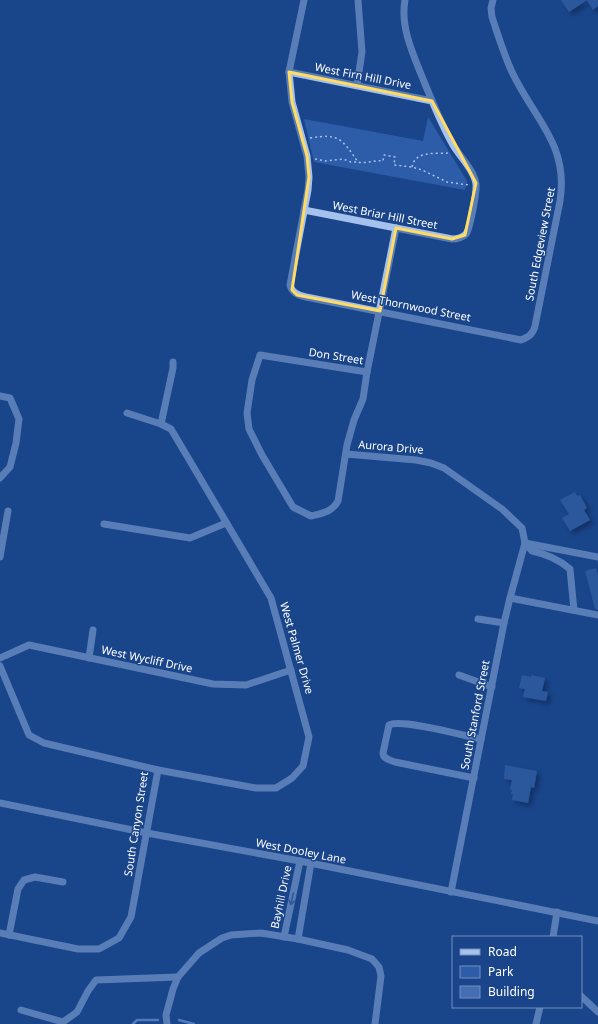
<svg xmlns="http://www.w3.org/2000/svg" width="598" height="1024" font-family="'Noto Sans',sans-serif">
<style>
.green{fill:#2d5da9}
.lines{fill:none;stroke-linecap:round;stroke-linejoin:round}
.stream{stroke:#98bbef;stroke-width:2.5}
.building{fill:#436eb3;filter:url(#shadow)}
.path{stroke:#a5c1ed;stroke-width:1.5;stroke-dasharray:2 3;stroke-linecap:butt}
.minor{stroke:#a5c1ed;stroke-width:7}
.oneway{stroke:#4b70ad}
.marked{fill:none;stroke:#ffdb61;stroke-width:3;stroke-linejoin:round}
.labels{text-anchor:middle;stroke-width:3;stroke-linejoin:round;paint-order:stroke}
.street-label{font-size:11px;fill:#fff;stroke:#1a458b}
</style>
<defs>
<filter id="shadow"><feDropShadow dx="3.5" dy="3.5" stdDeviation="2" flood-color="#0009"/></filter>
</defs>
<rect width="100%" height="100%" fill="#1a458b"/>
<polygon class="green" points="428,117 467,181 465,190 314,162 304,119 423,141"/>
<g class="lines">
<g class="stream">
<polyline points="179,1020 194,1024"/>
<polyline points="133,1024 137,1020 158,1020"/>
</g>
</g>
<g class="building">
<polygon points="561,0 598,0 598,6 593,10 587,0 569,12"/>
<polygon points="575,492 577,496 580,495 587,508 584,510 590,520 570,531 562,518 569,514 560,500"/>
<polygon points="596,568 598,575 598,610 595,609 585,571"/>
<polygon points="522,675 531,677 531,675 545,678 542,691 548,692 546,701 523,697 525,689 519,688"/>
<polygon points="505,765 537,771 534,788 531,787 528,803 512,800 513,794 511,794 512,790 510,789 512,780 504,779"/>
</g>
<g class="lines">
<g class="path">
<path d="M310,138C339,133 342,139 358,162C366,164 374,160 383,161L384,155L395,157L394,165L412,167L422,170L447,182L469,185"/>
<polyline points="315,159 326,161 343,159 351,162 358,162"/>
<path d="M412,167C415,150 437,154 449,153"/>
</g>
<g class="minor">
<path d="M304,0L289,72L292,102L307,156L309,177L308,190L290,285C292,293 298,295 306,297L521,340C529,337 533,334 535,326L560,201C569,144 534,119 512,72C504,55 498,35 492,17L491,8L493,0"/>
<polyline points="289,72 432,101"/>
<polyline points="357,85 362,52 358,0"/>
<path d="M304,210L452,239C457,239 462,238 466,234C470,229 477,191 476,184C474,170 460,157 453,145C441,124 432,101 423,79C413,54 400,27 405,0"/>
<path d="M260,355L367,372L363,399L354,420L347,445L338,501C332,512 323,513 311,516L293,507L262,455L249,429L247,413L252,380Z"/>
<polyline points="367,372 396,228"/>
<polyline points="0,396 10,398 19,419 16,443 10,467 0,478"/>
<polyline points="127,413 161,424 171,429 271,598 309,737 303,766 292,778 276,788 256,788 158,770"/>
<polyline points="161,424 173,368 173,362"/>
<polyline points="346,454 416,460 431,463 444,468 502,509 522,528 525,543 510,598 504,623 451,892"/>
<polyline points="104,524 190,538 226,523"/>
<path d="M525,543L532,551C547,554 558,559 570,569L574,610"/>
<polyline points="525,543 598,557"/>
<polyline points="0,557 8,511"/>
<polyline points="510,598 598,615"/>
<polyline points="478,619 504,623"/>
<polyline points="0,658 29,645 213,684 246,685 291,670"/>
<polyline points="89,658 93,630"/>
<polyline points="0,666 29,735 44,743 158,770 131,917 119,938 99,949 78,949 0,933"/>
<polyline points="459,675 492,687"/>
<path d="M474,778L395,762C390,760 383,759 383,753L389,725C401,718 465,736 481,739"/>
<polyline points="0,803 147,833 300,861 598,921"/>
<polyline points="9,935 18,889 24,880 35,877 63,882"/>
<polyline points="284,937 300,861"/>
<polyline points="553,937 557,912"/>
<polyline points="298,939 311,863"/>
<polyline points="581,996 598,1012"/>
<polyline points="21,1010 63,1022 77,1012 88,991 96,980 178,977"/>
<polyline points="167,1024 166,1015 173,989 178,977 199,953 222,938 231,935 261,933 298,939 348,950 372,959 379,967 381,976 375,1024"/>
<polyline points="536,1024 540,1007"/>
</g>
</g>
<defs><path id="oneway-shaft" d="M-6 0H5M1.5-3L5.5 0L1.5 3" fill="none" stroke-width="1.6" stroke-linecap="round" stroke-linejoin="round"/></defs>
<use class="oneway" href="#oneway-shaft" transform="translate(292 899) rotate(102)"/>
<path d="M0 0H598V1024H0ZM289,72L432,101L476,183L465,235L452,239L396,228L380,311L297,295L292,290L309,177L307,156L292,102Z" fill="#1a458b" fill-opacity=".55" fill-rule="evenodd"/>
<path class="marked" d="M289,72L432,101L476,183L465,235L452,239L396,228L380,311L297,295L292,290L309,177L307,156L292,102Z"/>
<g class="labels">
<g class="street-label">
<text transform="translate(363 76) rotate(11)" y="4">West Firn Hill Drive</text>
<text transform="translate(385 215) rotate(11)" y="4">West Briar Hill Street</text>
<text transform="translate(540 244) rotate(-79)" y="4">South Edgeview Street</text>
<text transform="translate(411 306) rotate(11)" y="4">West Thornwood Street</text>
<text transform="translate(336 356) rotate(9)" y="4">Don Street</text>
<text transform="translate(391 447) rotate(5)" y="4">Aurora Drive</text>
<text transform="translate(297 648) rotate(74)" y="4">West Palmer Drive</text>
<text transform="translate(147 659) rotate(12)" y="4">West Wycliff Drive</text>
<text transform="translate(475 715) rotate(-79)" y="4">South Stanford Street</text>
<text transform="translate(136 824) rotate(-81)" y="4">South Canyon Street</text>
<text transform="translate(301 851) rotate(11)" y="4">West Dooley Lane</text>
<text transform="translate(281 897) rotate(-78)" y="4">Bayhill Drive</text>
</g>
</g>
<rect x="452" y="936" width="130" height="72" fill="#1a458b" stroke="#768fb9"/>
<rect x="460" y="949" width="20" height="6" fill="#a5c1ed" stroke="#768fb9"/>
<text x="488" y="956" font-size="12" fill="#ffffff">Road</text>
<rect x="460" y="966" width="20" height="12" fill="#2d5da9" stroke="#768fb9"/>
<text x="488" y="976" font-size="12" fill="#ffffff">Park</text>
<rect x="460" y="986" width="20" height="12" fill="#436eb3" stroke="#768fb9"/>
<text x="488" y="996" font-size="12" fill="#ffffff">Building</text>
</svg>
